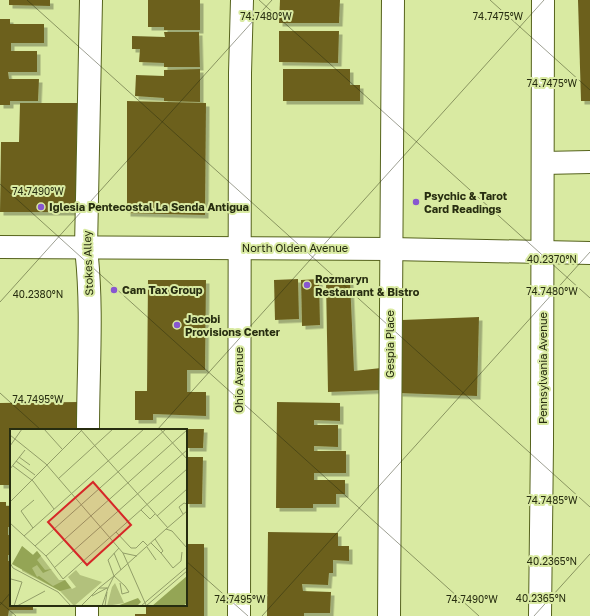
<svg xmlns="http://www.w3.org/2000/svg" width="590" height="616" font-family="'Golos Text',sans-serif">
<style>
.building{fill:#6c611f;filter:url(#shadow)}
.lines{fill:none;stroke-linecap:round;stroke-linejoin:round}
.minor-casing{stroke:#56631d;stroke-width:24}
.major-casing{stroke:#56631d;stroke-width:24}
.minor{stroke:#fff;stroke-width:22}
.major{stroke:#fff;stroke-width:22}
.ticks{fill:none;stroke:#272d10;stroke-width:1;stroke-opacity:0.45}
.poi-dot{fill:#8857d0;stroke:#d9eaa2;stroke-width:1.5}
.labels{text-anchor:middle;stroke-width:4;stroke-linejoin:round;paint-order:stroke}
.poi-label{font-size:11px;font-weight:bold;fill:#272d10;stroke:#d9eaa2;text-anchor:start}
.street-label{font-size:11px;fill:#272d10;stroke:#d9eaa2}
.inset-road{fill:none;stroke:#929e68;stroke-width:1}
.view{fill:#d62828;fill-opacity:0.15;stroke:#d62828;stroke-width:2}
.inset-edge{fill:none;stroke:#272d10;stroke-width:2}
.ticks-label{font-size:10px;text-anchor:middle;fill:#272d10;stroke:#d9eaa2;stroke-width:4;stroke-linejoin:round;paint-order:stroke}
</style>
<defs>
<filter id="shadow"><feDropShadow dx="3.5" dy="3.5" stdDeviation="0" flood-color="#0004"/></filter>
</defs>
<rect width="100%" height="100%" fill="#d9eaa2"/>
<g class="building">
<polygon points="9,0 50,0 50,6 9,5"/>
<polygon points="148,0 200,0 200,30 164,30 164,27 148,27"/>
<polygon points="280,0 340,0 339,23 279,23"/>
<polygon points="578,0 590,0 590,101 581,101"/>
<polygon points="0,19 10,19 10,24 44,24 44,43 11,43 11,51 37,51 37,72 8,72 9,79 39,79 38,101 10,101 10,105 0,105"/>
<polygon points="279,31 339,31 338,63 279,62"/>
<polygon points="164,32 199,32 200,67 164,67 164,63 139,62 140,49 132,49 132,36 165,37"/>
<polygon points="200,69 200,102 164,101 164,98 135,96 136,75 164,76 164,70"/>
<polygon points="283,69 350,69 350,85 360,85 360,101 283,101"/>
<polygon points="127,101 206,103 205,215 127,213"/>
<polygon points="20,103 77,103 76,212 0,212 1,142 19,142"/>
<polygon points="298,279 299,319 275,320 274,280"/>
<polygon points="319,279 320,325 302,326 301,280"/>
<polygon points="148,280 206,280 205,370 187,370 187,392 206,392 206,416 153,414 153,420 135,420 135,391 147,391"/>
<polygon points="350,280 354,371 381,368 382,390 328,392 326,281"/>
<polygon points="479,317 477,396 399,393 402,320"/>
<polygon points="78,402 78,430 11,430 11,485 0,485 0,403"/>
<polygon points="277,402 340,403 340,421 314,420 314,425 338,425 338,447 314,446 314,451 346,451 346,473 314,473 314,480 345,480 345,494 336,494 336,504 313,504 313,508 276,508"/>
<polygon points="186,429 204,429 203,448 186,448"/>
<polygon points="186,457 203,457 202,504 186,504"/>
<polygon points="0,502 6,502 6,506 11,506 11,527 8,527 8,535 11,535 11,555 8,555 8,561 11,561 11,584 9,584 9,590 11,590 11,605 33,605 33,610 9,610 8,616 0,616"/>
<polygon points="268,532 338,533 338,546 349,546 349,561 333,560 333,573 329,573 328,585 302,584 303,591 331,592 330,613 304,613 304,616 267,616"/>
<polygon points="186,544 204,544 204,616 135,616 135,614 146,614 146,605 186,605"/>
</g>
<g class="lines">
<defs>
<g id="minor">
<polyline points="543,163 590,162"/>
<path d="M88,430C88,369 93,309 86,248L91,0"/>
<polyline points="87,616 87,605"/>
<polyline points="239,616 240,73 242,0"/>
<polyline points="389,616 393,0"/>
<polyline points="540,616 542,444 543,0"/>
</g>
<polyline id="major" points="0,247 391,249 590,253"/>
</defs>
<use href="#minor" class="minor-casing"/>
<use href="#major" class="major-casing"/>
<use href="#minor" class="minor"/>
<use href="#major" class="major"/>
</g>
<path class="ticks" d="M27,0L590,507M259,0L590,298M490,0L590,90M0,184L479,616M0,302L272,0M0,393L41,430M157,430L544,0M186,561L248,616M0,602L16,616M0,605L11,592M262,616L590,252M534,616L590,554"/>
<g class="poi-dot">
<circle cx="416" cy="202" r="4"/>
<circle cx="41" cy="207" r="4"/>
<circle cx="307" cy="285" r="4"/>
<circle cx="114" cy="290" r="4"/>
<circle cx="177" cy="325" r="4"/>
</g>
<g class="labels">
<g class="poi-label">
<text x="424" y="200">Psychic &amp; Tarot<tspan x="424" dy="13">Card Readings</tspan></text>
<text x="49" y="211">Iglesia Pentecostal La Senda Antigua</text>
<text x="315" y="283">Rozmaryn<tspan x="315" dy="13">Restaurant &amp; Bistro</tspan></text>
<text x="122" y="294">Cam Tax Group</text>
<text x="185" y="323">Jacobi<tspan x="185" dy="13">Provisions Center</tspan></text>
</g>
<g class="street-label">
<text x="295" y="252">North Olden Avenue</text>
<text transform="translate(88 263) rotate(-92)" y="4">Stokes Alley</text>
<text transform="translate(390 344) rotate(-90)" y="4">Gespia Place</text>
<text transform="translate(543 368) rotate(-90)" y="4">Pennsylvania Avenue</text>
<text transform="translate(239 380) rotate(-90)" y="4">Ohio Avenue</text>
</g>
</g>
<g transform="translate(10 429)">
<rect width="177" height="177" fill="#d9eaa2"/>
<path d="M12,117L23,126L27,122L49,151H55L62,160L66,158L58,148L66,141L70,146L92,153L64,177L50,162L12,142ZM105,154L114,174L97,177L102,158Z" fill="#b2c17c"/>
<path d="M12,117L23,126L27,122L31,127L27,131L35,141L42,140L33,144L27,136L22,139L27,148L29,147L43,157L55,151L61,159L50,162L2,135ZM177,147V174L173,177H142ZM128,169L131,173L127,177H107Z" fill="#94a555"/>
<path class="inset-road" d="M34,0L52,20M70,0L158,99M150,0L177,30M0,6L36,35L113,124L136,176M0,17L12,0M9,28L20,36M6,32L25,46M3,37L23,52L44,80M0,40L15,21M48,50L103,0M0,73L73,0M131,81L140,90L145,85M173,85L169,78L174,74L177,75M147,87L177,60M0,94L36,127L53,150L177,40M23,99L11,82L24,71M156,100L177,82M156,100L162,102L177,119M106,103L121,119H126L133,112L138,117M14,107L134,0M141,114L151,124L153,122L145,110M25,117L156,0M137,118L146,131M104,124L111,141M113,124L127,127M151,124L163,139L171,132L172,123M36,127L177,1M0,134L3,139L48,163L61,177M44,139L177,21M104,147L98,131L109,119M1,150L12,153L4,177M89,159L104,147L115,157L119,163L112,165L110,154M98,159L104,147L156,100M82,167L97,159M7,177L35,162M71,177L89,159H98M92,177L98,159M95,177L97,163M131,177L177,138M136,177L177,142"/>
<path class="view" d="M83,53L121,96L77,136L38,93Z"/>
<rect width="177" height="177" class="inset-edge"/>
</g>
<g class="ticks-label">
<text x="266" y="20">74.7480°W</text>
<text x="498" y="20">74.7475°W</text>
<text x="552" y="87">74.7475°W</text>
<text x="38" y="195">74.7490°W</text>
<text x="552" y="263">40.2370°N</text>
<text x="552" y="295">74.7480°W</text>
<text x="38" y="298">40.2380°N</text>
<text x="38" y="403">74.7495°W</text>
<text x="552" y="504">74.7485°W</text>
<text x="552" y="565">40.2365°N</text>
<text x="541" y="602">40.2365°N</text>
<text x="240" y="603">74.7495°W</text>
<text x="472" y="603">74.7490°W</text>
</g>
</svg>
